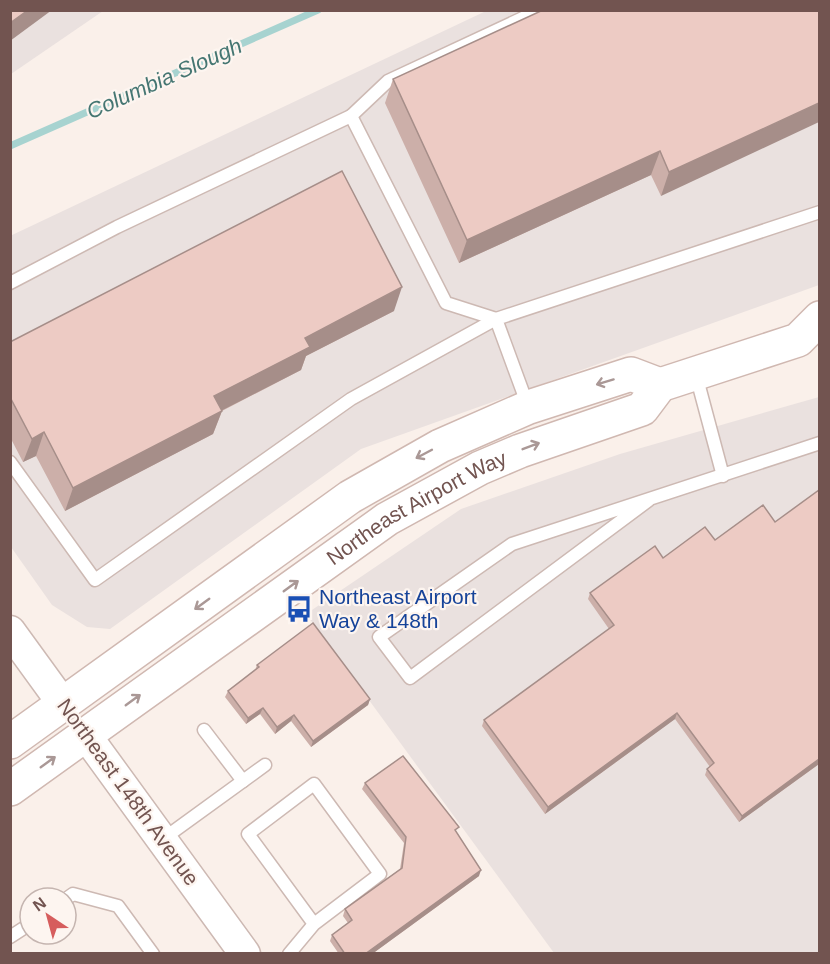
<svg xmlns="http://www.w3.org/2000/svg" width="830" height="964" font-family="Arial,sans-serif">
<style>
.industrial{fill:#eae1df}
.lines{fill:none;stroke-linecap:round;stroke-linejoin:round}
.stream{stroke:#a7d3d0;stroke-width:7}
.service-casing{stroke:#cdb9b3;stroke-width:15}
.tertiary-casing{stroke:#cdb9b3;stroke-width:33}
.secondary-casing{stroke:#d0b8b1;stroke-width:36}
.service{stroke:#fff;stroke-width:12}
.tertiary{stroke:#fff;stroke-width:30}
.secondary{stroke:#fff;stroke-width:33}
.wall{fill:#ccafa9}
.shaded-wall{fill:#a68e89}
.building{fill:#edcbc4;stroke:#a68e89;stroke-width:1.5}
.oneway{stroke:#aa9896}
.labels{text-anchor:middle;stroke-width:4.5;stroke-linejoin:round;paint-order:stroke}
.street-label{font-size:21px;fill:#725450;stroke:#fdf5f0}
.transit-label{font-size:21px;fill:#164399;stroke:#fdf5f0;text-anchor:start}
.water-label{font-size:22px;font-style:italic;fill:#457672;stroke:#fdf5f0}
</style>
<rect width="100%" height="100%" fill="#faf0ea"/>
<g class="industrial">
<polygon points="11,11 103,11 11,74"/>
<polygon points="486,11 819,11 819,285 361,449 110,629 87,627 52,605 11,547 10,236"/>
<polygon points="819,397 819,953 554,953 306,614 461,509 620,454"/>
</g>
<g class="lines">
<polyline class="stream" points="10,146 318,10"/>
<defs>
<g id="service">
<polyline points="351,116 388,81 540,10"/>
<polyline points="10,283 117,227 351,116 446,303 496,319"/>
<polyline points="696,375 723,476"/>
<polyline points="528,406 496,319 820,212"/>
<polyline points="10,462 95,580 351,399 496,319"/>
<polyline points="649,500 410,678 379,637 512,544 820,443"/>
<polyline points="204,730 243,781"/>
<polyline points="163,839 265,765"/>
<polyline points="66,899 73,894 118,906 153,954"/>
<polyline points="10,937 30,924"/>
<polyline points="289,954 314,924 380,874 314,784 248,834 314,924"/>
</g>
<g id="tertiary">
<polyline points="10,631 63,704"/>
<polyline points="85,734 245,954"/>
</g>
<g id="secondary">
<polyline points="10,742 350,497 440,446 529,407 631,374 660,385"/>
<path id="s1" d="M10,789L387,519L480,468L520,451L642,409L660,385L798,340L820,318"/>
</g>
</defs>
<use href="#service" class="service-casing"/>
<use href="#tertiary" class="tertiary-casing"/>
<use href="#secondary" class="secondary-casing"/>
<use href="#service" class="service"/>
<use href="#tertiary" class="tertiary"/>
<use href="#secondary" class="secondary"/>
</g>
<g class="wall">
<polygon points="819,10 661,196 651,175 459,263 385,103 393,79"/>
<polygon points="394,311 306,356 301,370 222,411 213,434 65,511 36,456 23,462 10,437 10,342"/>
<polygon points="590,593 819,764 739,822 705,775 707,769 710,767 675,719 545,814 482,726 484,720 609,629 588,599"/>
<polygon points="257,665 370,699 368,705 311,747 291,721 275,734 260,714 246,724 225,697 228,691 255,670"/>
<polygon points="365,783 457,833 479,876 372,954 339,954 330,941 332,935 348,923 343,916 345,909 400,869 404,843 362,789"/>
</g>
<g class="shaded-wall">
<polygon points="28,10 52,10 10,41 10,23"/>
<polygon points="819,103 819,122 661,196 669,172"/>
<polygon points="660,151 651,175 459,263 467,240"/>
<polygon points="402,287 394,311 306,356 301,370 205,419 214,396 305,338"/>
<polygon points="222,411 213,434 65,511 73,488"/>
<polygon points="44,432 36,456 23,462 32,439"/>
<polygon points="370,699 368,705 311,747 313,741"/>
<polygon points="263,708 260,714 246,724 248,718"/>
<polygon points="677,713 675,719 545,814 548,807"/>
<polygon points="294,715 291,721 275,734 277,727"/>
<polygon points="819,759 819,764 739,822 742,816"/>
<polygon points="481,870 479,876 372,954 365,954"/>
</g>
<g class="building">
<polygon points="10,10 28,10 10,23"/>
<polygon points="543,10 819,10 819,103 669,172 660,151 467,240 393,79"/>
<polygon points="342,171 402,287 305,338 310,347 214,396 222,411 73,488 44,432 32,439 10,397 10,342"/>
<polygon points="819,490 819,759 742,816 707,769 714,763 677,713 548,807 484,720 614,625 590,593 655,546 663,558 705,527 715,540 763,505 775,522"/>
<polygon points="313,623 370,699 313,741 294,715 277,727 263,708 248,718 228,691 259,667 257,665"/>
<polygon points="403,756 459,827 455,830 481,870 365,954 345,954 332,935 352,920 345,909 402,868 406,837 365,783"/>
</g>
<defs><path id="oneway-shaft" d="M-6 0H5M1.5-3L5.5 0L1.5 3" fill="none" stroke-width="1.6" stroke-linecap="round" stroke-linejoin="round" transform="scale(1.5)"/></defs>
<g class="oneway">
<use href="#oneway-shaft" transform="translate(605 382) rotate(163)"/>
<use href="#oneway-shaft" transform="translate(531 446) rotate(-21)"/>
<use href="#oneway-shaft" transform="translate(424 454) rotate(152)"/>
<use href="#oneway-shaft" transform="translate(291 586) rotate(-36)"/>
<use href="#oneway-shaft" transform="translate(202 604) rotate(144)"/>
<use href="#oneway-shaft" transform="translate(133 700) rotate(-36)"/>
<use href="#oneway-shaft" transform="translate(48 762) rotate(-36)"/>
</g>
<defs>
<symbol id="bus-bare" viewBox="-9 -9 18 18"><path d="M-5-6H5V4H4V6H2V4H-2V6H-4V4H-5ZM-3.5-4V0h7V-4ZM-3.5 1.2v1.5H-2V1.2ZM2 1.2v1.5H3.5V1.2Z" fill="#1a4fb4" stroke="#fdf5f0" stroke-width="2.5" paint-order="stroke"/></symbol>
</defs>
<g fill-rule="evenodd">
<use href="#bus-bare" x="280" y="590" width="38" height="38"/>
</g>
<g class="labels">
<g class="street-label">
<text dy="7" stroke="none"><textPath href="#s1" startOffset="495">Northeast Airport Way</textPath></text>
<text transform="translate(128 792) rotate(54)" y="7">Northeast 148th Avenue</text>
</g>
<g class="transit-label">
<text x="319" y="604">Northeast Airport<tspan x="319" dy="24">Way &amp; 148th</tspan></text>
</g>
<g class="water-label">
<text transform="translate(164 78) rotate(-24)" y="8">Columbia Slough</text>
</g>
</g>
<rect width="830" height="964" fill="none" stroke="#725450" stroke-width="24"/>
<g transform="translate(48 916) rotate(324)"><circle r="28" fill="#fdf5f0" stroke="#c5b5b0" stroke-width="1.5"/>
<path d="M0-4.5L10 22L0 15L-10 22Z" fill="#d65d5d"/>
<text y="-9" font-size="16" font-weight="bold" text-anchor="middle" fill="#725450">N</text>
</g>
</svg>
